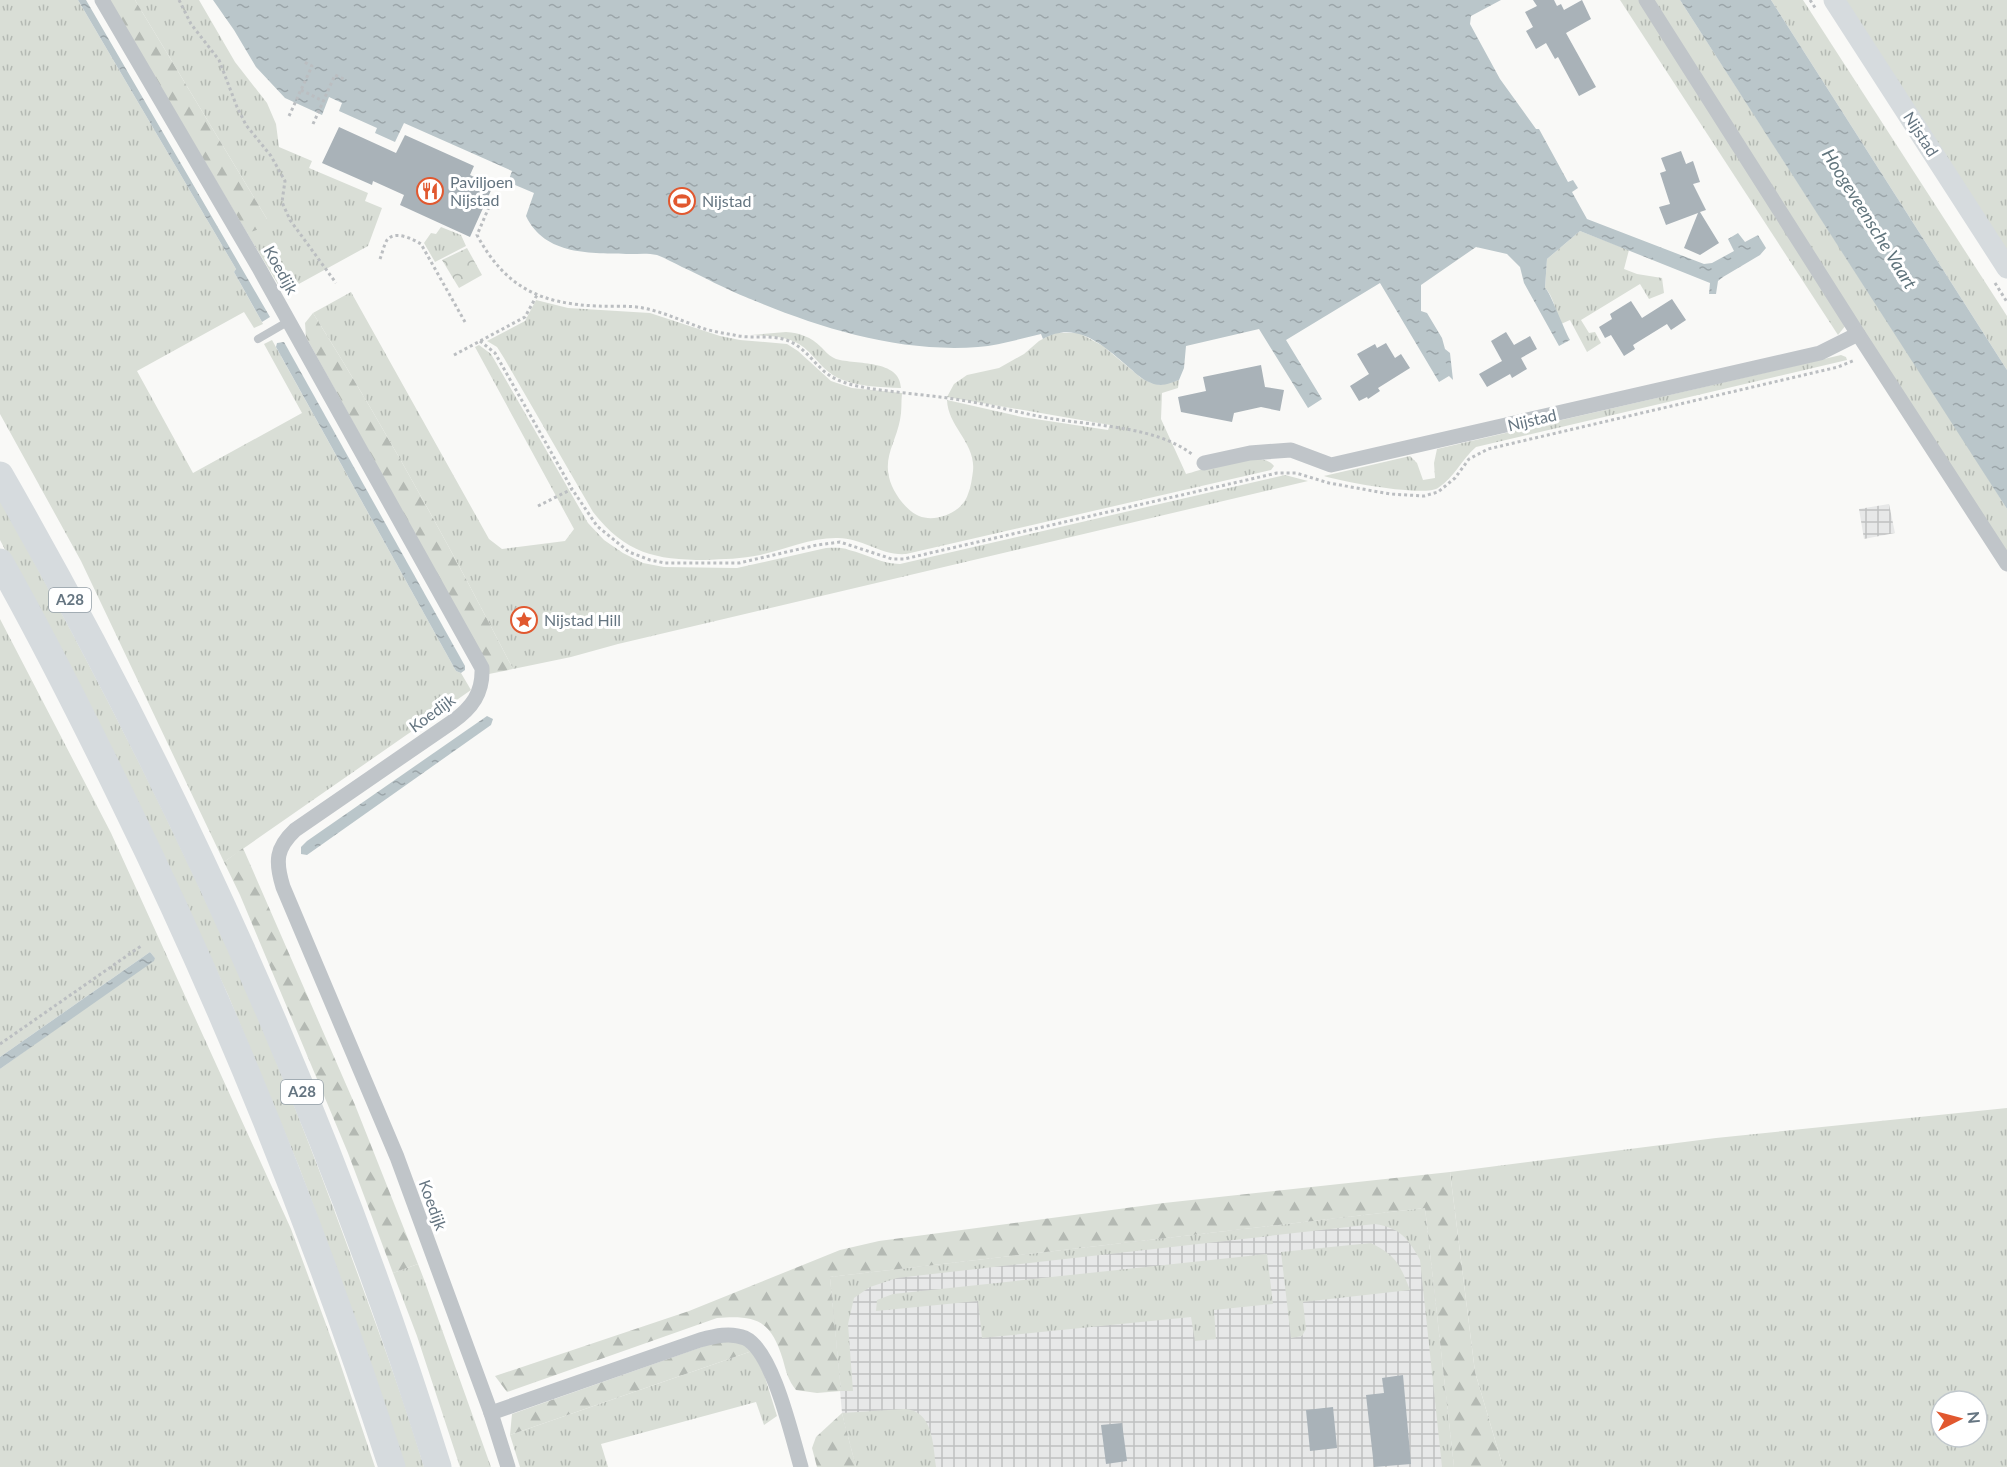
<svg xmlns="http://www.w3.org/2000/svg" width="2007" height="1467" font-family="Lato,sans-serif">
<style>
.industrial{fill:url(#industrial-grid)}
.grass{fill:url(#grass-tufts);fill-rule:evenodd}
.forest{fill:url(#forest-firs)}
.park{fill:url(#park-crowns)}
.water{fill:url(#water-ripples)}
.building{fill:#a9b2b8}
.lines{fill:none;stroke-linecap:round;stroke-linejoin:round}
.path{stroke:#bbbec1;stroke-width:3;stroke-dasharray:3 3;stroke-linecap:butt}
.lane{stroke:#c0c5c9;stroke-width:8}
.street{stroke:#c0c5c9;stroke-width:15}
.secondary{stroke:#d6dbde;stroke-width:21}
.highway{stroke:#d6dbde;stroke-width:27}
.labels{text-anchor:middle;stroke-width:6;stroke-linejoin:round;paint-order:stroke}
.shield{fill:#fff;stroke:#939ea7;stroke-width:1.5}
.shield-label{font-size:15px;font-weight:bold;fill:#657581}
.street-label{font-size:16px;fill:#657581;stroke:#fff}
.poi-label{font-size:16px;fill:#657581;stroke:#fff;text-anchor:start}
.water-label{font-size:18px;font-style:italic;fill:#60747c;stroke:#fff}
</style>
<defs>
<pattern id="industrial-grid" width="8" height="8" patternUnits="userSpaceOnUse" patternTransform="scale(1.5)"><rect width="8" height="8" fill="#e7e8e8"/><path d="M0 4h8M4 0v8" fill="none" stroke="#bfc1c1"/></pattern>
<pattern id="grass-tufts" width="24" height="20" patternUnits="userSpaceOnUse" patternTransform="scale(1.5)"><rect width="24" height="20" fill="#d9ded6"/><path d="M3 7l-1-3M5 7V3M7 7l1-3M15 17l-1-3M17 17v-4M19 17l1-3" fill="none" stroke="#b4b9b3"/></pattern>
<pattern id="forest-firs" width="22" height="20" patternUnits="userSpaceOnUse" patternTransform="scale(1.5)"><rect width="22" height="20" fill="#d9ded6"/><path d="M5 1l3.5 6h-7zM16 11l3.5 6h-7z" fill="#b4b9b3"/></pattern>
<pattern id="park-crowns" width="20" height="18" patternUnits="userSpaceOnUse" patternTransform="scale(1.5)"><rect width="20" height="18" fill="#d9ded6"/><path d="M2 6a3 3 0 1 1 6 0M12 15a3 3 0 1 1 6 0" fill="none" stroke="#b4b9b3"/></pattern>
<pattern id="water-ripples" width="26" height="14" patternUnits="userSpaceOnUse" patternTransform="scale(1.5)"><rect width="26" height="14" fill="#bac6ca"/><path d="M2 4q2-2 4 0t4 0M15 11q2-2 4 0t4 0" fill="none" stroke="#9ba5a9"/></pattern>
</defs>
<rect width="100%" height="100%" fill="#f9f9f7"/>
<g class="industrial">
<polygon points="1889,504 1895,533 1864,539 1859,509"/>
<polygon points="1425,1208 1454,1467 856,1467 842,1413 830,1277"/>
</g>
<g class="grass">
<polygon points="0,0 78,0 236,269 234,272 263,324 254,328 244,312 137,371 193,473 302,413 264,344 272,340 456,671 461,673 471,690 224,862 81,561 0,414"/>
<polygon points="135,0 199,0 235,62 267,103 276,124 279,147 312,161 309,168 368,193 365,201 382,208 368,246 286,291 279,286 247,233 267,219"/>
<polygon points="1620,0 1640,0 1846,325 1838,335"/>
<polygon points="1652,0 1680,0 1974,456 2007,509 2007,555"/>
<polygon points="1771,0 1803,0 2007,316 2007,370"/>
<polygon points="1841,0 2007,0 2007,257"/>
<polygon points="441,227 461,235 466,246 435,262 424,243 431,233 436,234"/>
<path d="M1580,231L1629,250L1624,269L1637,274L1662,278L1664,293L1649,299L1640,284L1581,320L1589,333L1595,332L1601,343L1587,352L1570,320L1561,324C1556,313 1553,295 1545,288L1547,259Z"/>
<path d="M351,292L489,539L502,549L565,541L574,529L475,347L479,345L491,354L588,523L604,540L623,553L643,563L664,567L737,568L826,548C834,548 842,547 849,550C867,554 882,564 900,564L1285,475L1308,481L618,644L571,657L513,669C451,548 385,428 313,313Z"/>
<path d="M536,300L568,308L650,313L720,336L740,340L787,344L798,351L831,381L852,388L902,393C901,402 902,411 900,420C896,441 884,456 889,477C892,491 905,510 919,516C936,523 963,512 968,494C971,487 972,478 973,471C976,443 948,427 947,400L1022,417L1108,430L1110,425L947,397L954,384L967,375L999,368L1024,354L1039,341L1054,333H1079L1103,346L1140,377L1151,383L1160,385L1179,380L1178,388L1162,393L1161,419L1186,474C1205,469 1260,447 1274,466L1271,470L906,554C881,556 861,537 836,538C810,538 784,550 760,555C742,559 723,559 705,560C655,560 625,553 593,512L504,358L497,347L487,341L525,321Z"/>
<path d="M786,332C800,333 811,337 821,347C826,352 829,356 836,359C856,365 900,359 901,388C881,387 855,387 836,377C825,371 818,361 809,352C794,336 772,336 751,335Z"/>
<path d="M1841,355L1846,357L1847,360L1476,447C1462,459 1454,478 1438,488C1424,497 1343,482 1324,476L1410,456L1417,463L1423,480L1435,478L1434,463L1437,449Z"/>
<path d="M0,500C76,637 148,775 213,917C269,1037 317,1161 362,1286C384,1346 406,1406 424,1467H405L343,1285L299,1167L228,995L147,820L0,540Z"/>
<polygon points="0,619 111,833 291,1229 338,1357 375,1467 0,1467 0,1069 155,958 150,952 0,1057"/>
<path d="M2007,1108V1467H1503L1475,1372L1450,1172L1716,1138ZM1941,1401H1977V1437H1941Z"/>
<path d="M1425,1208L1454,1467H1442L1420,1260C1408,1238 1400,1228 1375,1224L897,1278L870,1287L854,1298L848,1324L853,1391H841L830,1277Z"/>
<path d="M1371,1243C1397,1256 1400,1265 1410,1290L1303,1302L1306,1329L1302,1336L1291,1338L1281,1252Z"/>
<polygon points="1267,1254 1273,1304 1214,1310 1216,1339 1195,1341 1191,1317 982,1338 978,1301 876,1311 877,1300 893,1294"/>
<polygon points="418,1264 425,1282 491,1467 460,1467 417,1336 393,1273"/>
<polygon points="752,1351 764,1374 777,1416 764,1425 756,1402 601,1444 608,1467 520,1467 510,1435"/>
<path d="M904,1409C933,1410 933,1444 936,1467H856L842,1413Z"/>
</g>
<g class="forest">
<polygon points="109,0 135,0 267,219 260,229 247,233"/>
<path d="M313,313C385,428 451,548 513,669L489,674L488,667L306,337L305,323Z"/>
<polygon points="243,848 355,1105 418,1264 393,1273 348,1153 240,895 224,862"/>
<path d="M1450,1172L1475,1372L1503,1467H1454L1425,1208L830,1277L841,1391L817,1393L796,1390C788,1380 786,1371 783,1360C771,1321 758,1315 717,1318L507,1392L495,1376L689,1311L840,1250L879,1241L1164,1203Z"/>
<polygon points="734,1341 743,1344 752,1351 510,1435 512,1414 713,1343"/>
<polygon points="842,1413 856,1467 817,1467 812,1448 816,1437"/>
</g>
<polygon class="park" points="467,248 482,275 459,288 442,260"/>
<g class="water">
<polygon points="78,0 86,0 270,317 262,322 234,272 236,269"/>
<path d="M213,0H1501L1471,16L1470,24L1500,79L1536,129H1539L1568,182L1573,180L1578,188L1572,192L1587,219L1704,264L1712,263L1734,251L1728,239L1738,233L1745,242L1758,235L1766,248L1760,255L1723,277L1718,281L1716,294H1709L1710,283L1580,231L1547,259L1545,288C1550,291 1564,330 1570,340L1559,346L1524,283L1520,267L1507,254L1476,247L1421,285V311L1427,313L1442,338L1445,349L1450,353L1453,380L1449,376L1439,382L1380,283L1286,340L1322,399L1308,408L1259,329L1186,346L1184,368L1179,380C1173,382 1166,385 1161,385C1150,385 1139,377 1132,370C1106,348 1078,319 1043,339L1041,334C1020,339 999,345 978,347C899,353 819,328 748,298C725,289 704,277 682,267C674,263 665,258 657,255C648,253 639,254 630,254C591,253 545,256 526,216L534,193L508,182L512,171L404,123L395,142L375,133L377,128L339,111L342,103L329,97L322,115L285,98L256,67L234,30Z"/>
<polygon points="1680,0 1771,0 2007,370 2007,509"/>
<polygon points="284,342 465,666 465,670 461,673 456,671 276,347 277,343"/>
<polygon points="487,716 493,719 491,725 307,855 301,854 301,847 307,841"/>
<polygon points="150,952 155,958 154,961 0,1069 0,1057"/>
</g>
<g class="building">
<polygon points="1533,0 1554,0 1557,6 1561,4 1564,10 1582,0 1591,19 1566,33 1596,87 1579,96 1558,57 1555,59 1546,43 1536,49 1526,31 1533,27 1525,12 1537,6"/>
<polygon points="339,127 396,153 405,135 474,166 470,175 493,186 470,237 400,205 404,195 373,181 372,185 322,163"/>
<polygon points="1681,151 1686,164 1693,161 1700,182 1693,184 1706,210 1700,212 1719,243 1700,255 1684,248 1698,213 1666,225 1659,207 1670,204 1660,173 1666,171 1661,158"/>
<polygon points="1672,299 1686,320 1671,330 1667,324 1633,345 1635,349 1624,356 1611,335 1605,338 1599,327 1612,319 1610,314 1631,301 1642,318"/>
<polygon points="1506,332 1514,345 1530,336 1537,349 1521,358 1527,369 1512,378 1510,374 1487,387 1479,374 1502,361 1491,341"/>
<polygon points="1386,343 1395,358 1401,354 1410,368 1378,388 1380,391 1368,399 1367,397 1359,401 1350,386 1369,374 1357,354 1375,344 1377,348"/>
<polygon points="1261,365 1265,387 1284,390 1280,411 1261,407 1234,413 1232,422 1181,412 1178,397 1206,391 1203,377"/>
<polygon points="1403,1375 1411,1464 1374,1467 1366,1395 1384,1393 1382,1378"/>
<polygon points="1333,1407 1337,1448 1310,1451 1306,1410"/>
<polygon points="1122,1423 1127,1461 1106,1464 1101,1425"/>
</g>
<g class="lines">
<g class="path">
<polyline points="179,0 191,24 219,60 237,107 246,125 271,156 285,181 282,202 290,220 336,283"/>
<polyline points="1810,0 1816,9"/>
<polyline points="301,90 323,101"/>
<polyline points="289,116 312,66 304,62"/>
<polyline points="313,124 335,75 344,79"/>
<path d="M489,207L477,235C505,287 540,304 598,306C612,307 629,305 643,308C663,312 680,320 699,327C710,331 722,333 734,335C750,339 768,335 783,339C802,344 811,360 825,372C837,382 852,385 867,388C898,393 930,395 961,400C992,405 1023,414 1054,419C1098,426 1158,427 1193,455"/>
<path d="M380,259C382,254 384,245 387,240C395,230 413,239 421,244L465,322"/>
<polyline points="1995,283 2007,302"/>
<polyline points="480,341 495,353 572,489"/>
<polyline points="454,355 525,317 537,295"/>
<polyline points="538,506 572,489 597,526 629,552 650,560 665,563 739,563 817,545 840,542 892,559 904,559 1277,473 1296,473 1329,483 1390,494 1424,496 1438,492 1455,478 1469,459 1488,449 1838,367 1855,360"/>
<polyline points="0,1044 141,946"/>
</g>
<polyline class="lane" points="258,339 289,321"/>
<g class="street">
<path d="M102,0L259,268L482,668C483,693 472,708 452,722L295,830C276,848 275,861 283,887L397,1157L491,1413L508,1467"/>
<polyline points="1646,0 1858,334 2007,564"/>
<polyline points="1204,463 1250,453 1291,450 1331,465 1820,353 1858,334"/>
<path d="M491,1413L700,1340C715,1336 730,1332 745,1338C773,1351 792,1437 801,1467"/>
</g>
<polyline class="secondary" points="1834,0 2007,268"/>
<g class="highway">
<path d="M0,475C180,789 330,1121 438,1467"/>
<path d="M0,562C44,640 84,720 123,800C229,1016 318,1239 392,1467"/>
</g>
</g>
<defs>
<symbol id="restaurant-ring" viewBox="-11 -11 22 22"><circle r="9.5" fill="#fff" stroke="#e1582f" stroke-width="1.5"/><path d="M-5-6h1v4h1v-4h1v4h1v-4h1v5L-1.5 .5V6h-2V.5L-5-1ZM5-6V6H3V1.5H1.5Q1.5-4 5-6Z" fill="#e1582f"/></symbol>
<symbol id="stadium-ring" viewBox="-11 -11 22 22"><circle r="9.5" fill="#fff" stroke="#e1582f" stroke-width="1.5"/><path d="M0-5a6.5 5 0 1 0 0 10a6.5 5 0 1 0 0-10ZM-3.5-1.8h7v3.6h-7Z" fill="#e1582f"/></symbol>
<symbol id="sight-ring" viewBox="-11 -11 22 22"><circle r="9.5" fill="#fff" stroke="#e1582f" stroke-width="1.5"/><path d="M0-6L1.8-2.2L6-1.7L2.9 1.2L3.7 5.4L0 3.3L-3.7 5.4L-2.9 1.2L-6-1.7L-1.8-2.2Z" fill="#e1582f"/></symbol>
</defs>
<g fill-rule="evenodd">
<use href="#restaurant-ring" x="415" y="176" width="30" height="30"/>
<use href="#stadium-ring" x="667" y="186" width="30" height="30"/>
<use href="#sight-ring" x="509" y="605" width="30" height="30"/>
</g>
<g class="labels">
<g class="shield">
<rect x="49" y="588" width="42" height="24" rx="4.5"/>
<rect x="281" y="1080" width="42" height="24" rx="4.5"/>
</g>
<g class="shield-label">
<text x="70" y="605">A28</text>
<text x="302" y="1097">A28</text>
</g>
<g class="street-label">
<text transform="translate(1921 134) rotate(57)" y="6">Nijstad</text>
<text transform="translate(281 270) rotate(61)" y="6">Koedijk</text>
<text transform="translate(1532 420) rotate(-13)" y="6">Nijstad</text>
<text transform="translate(432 713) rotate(-36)" y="6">Koedijk</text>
<text transform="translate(433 1205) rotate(70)" y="6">Koedijk</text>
</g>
<g class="poi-label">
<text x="450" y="188">Paviljoen<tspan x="450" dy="18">Nijstad</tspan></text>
<text x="702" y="207">Nijstad</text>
<text x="544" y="626">Nijstad Hill</text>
</g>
<g class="water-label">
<text transform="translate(1869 219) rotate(58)" y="6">Hoogeveensche Vaart</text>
</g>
</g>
<g transform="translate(1959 1419) rotate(84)"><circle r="28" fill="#ffffff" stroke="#c1c8cd" stroke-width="1.5"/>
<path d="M0-4.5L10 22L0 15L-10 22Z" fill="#e1582f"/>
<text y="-9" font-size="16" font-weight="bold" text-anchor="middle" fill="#657581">N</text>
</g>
</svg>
